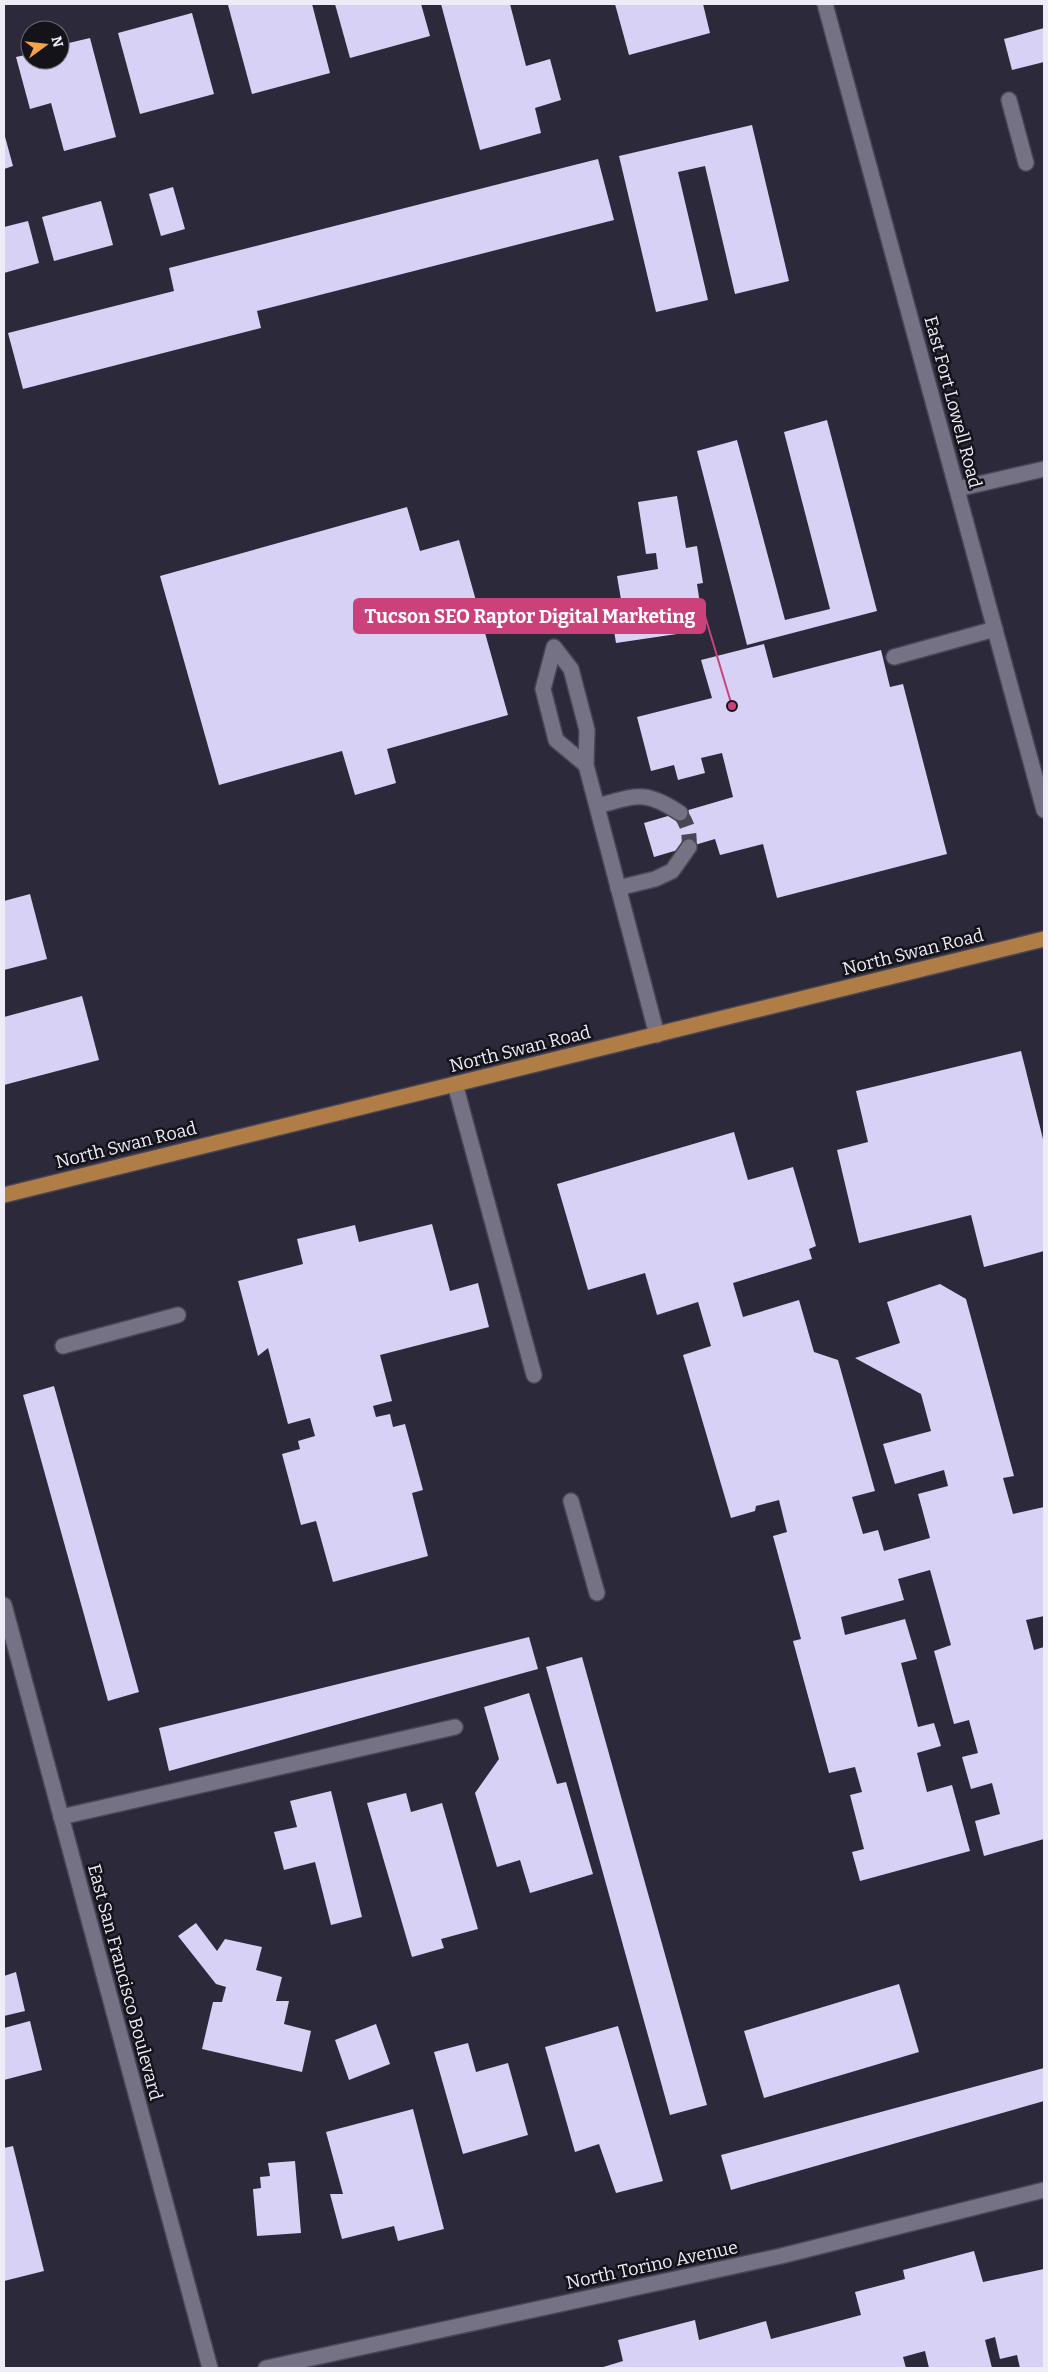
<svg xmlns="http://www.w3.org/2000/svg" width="1048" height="2372" font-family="Bitter,serif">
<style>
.building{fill:#d7d1f5}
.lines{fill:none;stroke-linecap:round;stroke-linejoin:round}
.minor-tunnel{stroke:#494656;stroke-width:15;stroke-dasharray:15 8;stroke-linecap:butt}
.minor-casing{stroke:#484654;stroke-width:18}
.major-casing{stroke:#484654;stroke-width:18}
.minor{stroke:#757286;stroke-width:15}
.major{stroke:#b07d46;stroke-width:15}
.labels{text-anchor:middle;stroke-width:5;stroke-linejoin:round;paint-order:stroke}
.street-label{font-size:18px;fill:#eeecf7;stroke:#14131a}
.leader{fill:none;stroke:#cb427a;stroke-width:2}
.callout-dot{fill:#cb427a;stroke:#14131a;stroke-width:2}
.callout{fill:#cb427a;stroke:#cb427a;stroke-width:2}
.callout-label{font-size:19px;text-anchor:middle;font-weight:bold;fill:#fff}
</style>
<rect width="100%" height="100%" fill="#2c293a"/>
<g class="building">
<polygon points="233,4 312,4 330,73 252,94 228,5"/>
<polygon points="335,4 421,4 430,36 350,58"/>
<polygon points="441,4 510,4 526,66 550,59 561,100 535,108 541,133 480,150"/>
<polygon points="615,4 703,4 710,33 629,55"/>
<polygon points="192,13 214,94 140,114 118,33"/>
<polygon points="1044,28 1044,62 1012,70 1004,39"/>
<polygon points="90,38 116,137 64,151 51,103 30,109 16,57 30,54 30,60 60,60 60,45"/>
<polygon points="752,125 789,281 735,294 705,166 678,172 708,300 656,312 619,156"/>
<polygon points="4,133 13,166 4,169"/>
<polygon points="598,159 614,220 257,311 261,328 23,389 8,333 174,291 169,268"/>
<polygon points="173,187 185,229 161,236 149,194"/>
<polygon points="101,201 113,245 54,261 42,217"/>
<polygon points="28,221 39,263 4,273 4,227"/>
<polygon points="827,420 877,611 747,645 697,451 737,440 785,620 830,609 784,432"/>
<polygon points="677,496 686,548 697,546 703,583 697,584 704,630 616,643 613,625 625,623 617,576 658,569 656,553 646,554 638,502"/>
<polygon points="407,507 420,551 459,540 508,715 387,749 396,783 355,795 342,751 219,785 160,576"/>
<polygon points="764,644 773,678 881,650 890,687 903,684 947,854 777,898 763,844 720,855 715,839 654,857 644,823 733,797 722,753 701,758 705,773 678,780 674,765 651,771 637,717 712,698 701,660"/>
<polygon points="30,894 47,959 4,970 4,901"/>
<polygon points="82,996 99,1060 4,1085 4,1017"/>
<polygon points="1021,1051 1044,1143 1044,1251 984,1267 971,1215 859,1243 837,1150 868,1142 856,1091"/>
<polygon points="734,1132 748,1180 793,1167 816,1246 809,1249 812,1259 733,1283 743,1317 799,1300 814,1352 838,1360 875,1491 852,1497 863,1534 878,1530 884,1551 930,1538 918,1494 948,1486 944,1470 895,1484 883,1444 931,1431 921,1394 855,1358 900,1343 887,1302 940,1284 966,1299 1014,1476 1003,1478 1013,1514 1044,1507 1044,1616 1026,1620 1034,1650 1044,1647 1044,1839 984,1856 975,1821 1000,1814 992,1783 971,1789 962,1757 978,1753 969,1720 954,1724 934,1651 951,1645 930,1570 898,1579 904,1600 841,1617 845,1635 905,1619 917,1659 901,1663 918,1727 934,1723 941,1746 917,1753 927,1792 952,1785 970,1851 860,1881 852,1852 864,1849 850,1795 862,1792 855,1767 829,1773 793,1641 801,1639 773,1536 787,1532 779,1500 756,1506 755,1511 731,1518 683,1355 711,1346 698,1302 657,1315 645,1273 588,1290 557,1184"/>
<polygon points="432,1224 450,1291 478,1283 489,1327 380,1355 392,1401 373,1406 376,1417 390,1414 393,1427 405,1424 423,1490 412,1493 428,1556 333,1582 316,1521 301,1525 282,1454 300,1449 298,1441 315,1436 310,1418 288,1424 268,1348 258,1356 238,1281 303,1264 297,1239 355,1225 359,1242"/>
<polygon points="54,1386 139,1692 108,1701 23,1395"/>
<polygon points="529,1637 538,1669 169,1771 159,1728"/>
<polygon points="582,1657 707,2105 670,2115 546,1667"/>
<polygon points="529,1693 557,1784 566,1782 593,1874 530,1893 520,1860 497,1867 475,1793 499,1759 484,1707"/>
<polygon points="331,1791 362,1917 331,1925 315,1862 284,1870 274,1832 297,1827 290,1801"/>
<polygon points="406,1793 411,1812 442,1803 478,1929 441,1939 444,1948 412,1957 367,1803"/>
<polygon points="196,1923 217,1951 225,1939 262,1947 256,1970 282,1977 276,2001 289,2001 284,2024 311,2031 302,2072 202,2049 213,2002 222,2002 226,1987 216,1984 178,1936"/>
<polygon points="16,1972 25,2011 4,2016 4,1976"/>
<polygon points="899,1984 919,2052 764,2098 744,2031"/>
<polygon points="30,2021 42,2070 4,2080 4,2028"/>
<polygon points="376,2024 390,2064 349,2080 335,2040"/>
<polygon points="618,2026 663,2181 616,2193 599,2144 575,2152 545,2047"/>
<polygon points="468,2043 476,2072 508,2063 528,2135 463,2154 434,2052"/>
<polygon points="1044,2068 1044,2101 731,2190 721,2155"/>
<polygon points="413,2109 444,2229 398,2241 394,2226 342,2239 330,2194 343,2194 326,2132"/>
<polygon points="13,2146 44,2271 4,2281 4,2148"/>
<polygon points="295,2161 301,2233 257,2236 253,2189 261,2188 260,2177 270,2176 268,2163"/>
<polygon points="974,2251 983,2282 1044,2269 1044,2368 1020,2368 1017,2355 1000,2359 995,2337 985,2340 992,2368 929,2368 925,2351 903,2357 906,2368 600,2368 623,2361 618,2340 695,2320 699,2340 766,2321 771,2339 861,2315 855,2292 905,2279 903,2270"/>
</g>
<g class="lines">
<path class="minor-tunnel" d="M680,813C688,825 690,833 689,847"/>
<defs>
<g id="minor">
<polyline points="825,4 1044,810"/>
<polyline points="1009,100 1026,163"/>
<polyline points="957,489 1044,469"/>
<polyline points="894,657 995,629"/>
<polyline points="586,765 556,740 543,689 554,647 571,669 587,730 586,765 657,1035"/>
<path d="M597,806C636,796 644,789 680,813"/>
<polyline points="618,888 655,879 672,871 689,847"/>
<polyline points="455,1084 534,1375"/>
<polyline points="63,1346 178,1315"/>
<polyline points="571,1501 597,1593"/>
<polyline points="4,1605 210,2368"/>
<polyline points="61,1817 455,1727"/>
<polyline points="266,2368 781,2256 1044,2190"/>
</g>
<polyline id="major" points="4,1195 1044,939"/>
</defs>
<use href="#minor" class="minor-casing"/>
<use href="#major" class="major-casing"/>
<use href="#minor" class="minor"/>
<use href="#major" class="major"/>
</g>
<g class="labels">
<g class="street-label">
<text transform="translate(953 402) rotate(75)" y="6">East Fort Lowell Road</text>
<text transform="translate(913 952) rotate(-14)" y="6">North Swan Road</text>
<text transform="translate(520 1049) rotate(-14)" y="6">North Swan Road</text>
<text transform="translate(126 1145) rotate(-14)" y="6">North Swan Road</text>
<text transform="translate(125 1982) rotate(75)" y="6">East San Francisco Boulevard</text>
<text transform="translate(652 2265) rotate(-12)" y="6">North Torino Avenue</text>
</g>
</g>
<path class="leader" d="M732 706L705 616"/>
<circle class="callout-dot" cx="732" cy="706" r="5"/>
<rect class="callout" x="354" y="599" width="351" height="34" rx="5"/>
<g class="callout-label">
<text x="530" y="623">Tucson SEO Raptor Digital Marketing</text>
</g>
<rect width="1048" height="2372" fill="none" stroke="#eeecf7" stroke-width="10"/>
<g transform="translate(45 45) rotate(75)"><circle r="24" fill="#14131a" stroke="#6b6a72"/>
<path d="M0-4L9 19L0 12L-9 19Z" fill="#f6a247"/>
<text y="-8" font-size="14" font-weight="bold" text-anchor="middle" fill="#eeecf7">N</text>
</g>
</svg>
